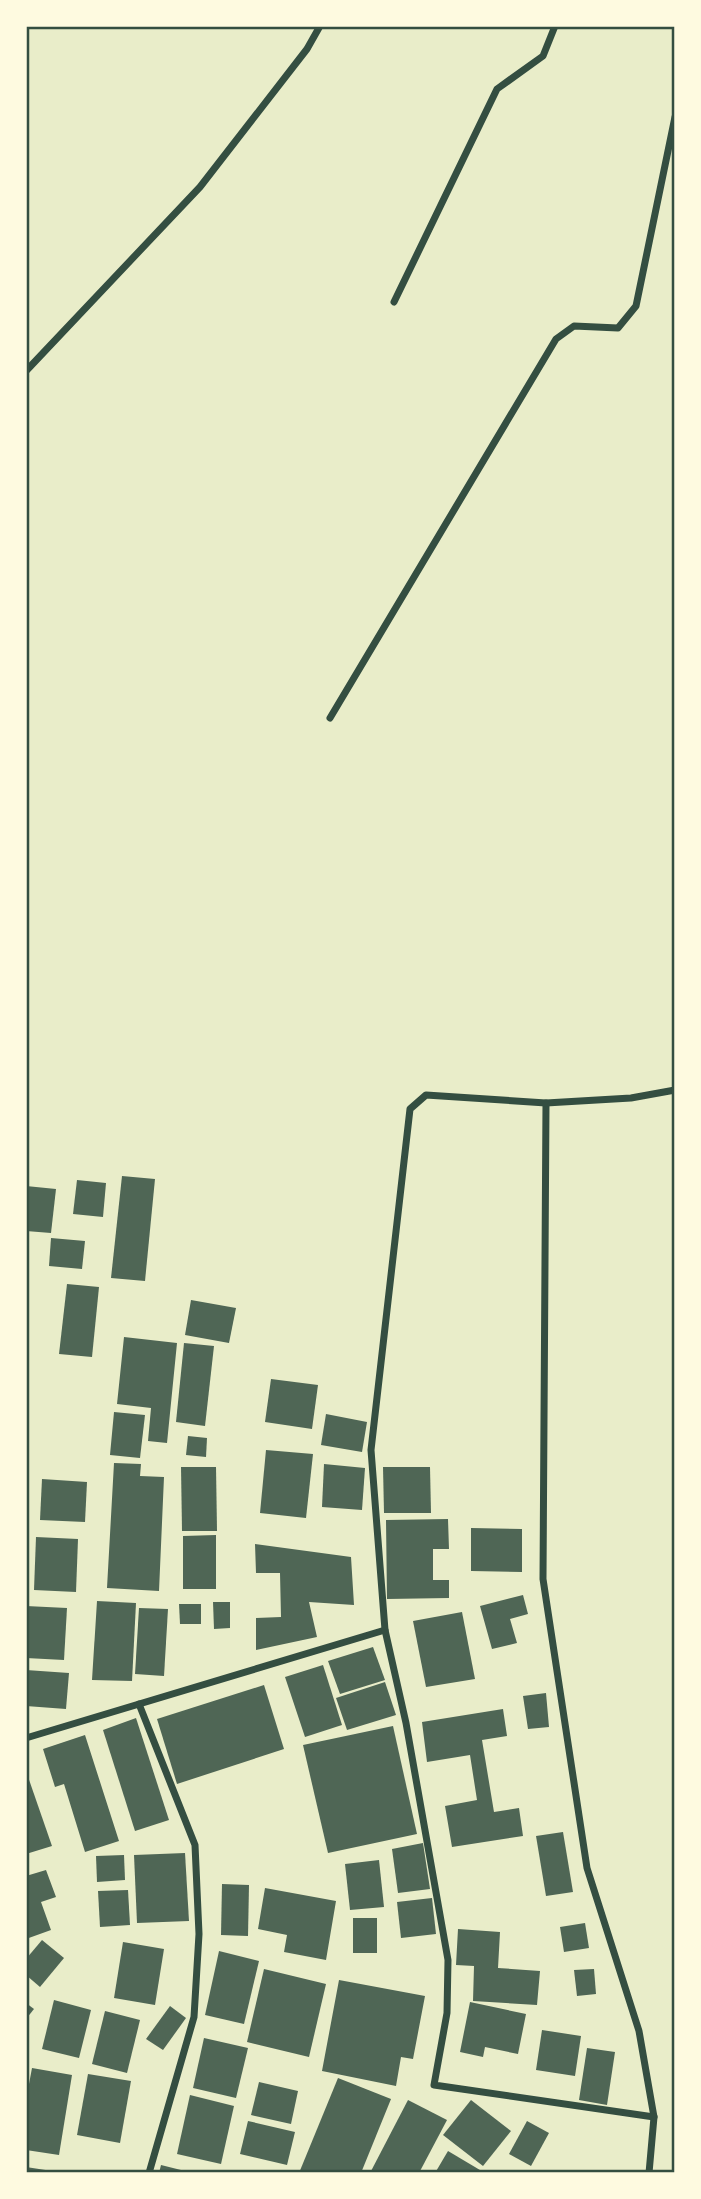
<svg xmlns="http://www.w3.org/2000/svg" width="701" height="2199" font-family="'Open Sans',sans-serif">
<style>
.building{fill:#4f6655}
.lines{fill:none;stroke-linecap:round;stroke-linejoin:round}
.minor{stroke:#344e41;stroke-width:7}
.neatline{fill:none;stroke:#344e41;stroke-width:2.5}
</style>
<rect width="100%" height="100%" fill="#e9edc9"/>
<g class="building">
<polygon points="122,1176 155,1179 145,1281 111,1278"/>
<polygon points="77,1180 106,1183 103,1217 73,1214"/>
<polygon points="26,1186 56,1189 51,1233 26,1231"/>
<polygon points="51,1238 85,1241 82,1269 49,1266"/>
<polygon points="67,1284 99,1287 92,1357 59,1354"/>
<polygon points="191,1300 236,1308 229,1343 185,1335"/>
<polygon points="124,1337 177,1343 167,1443 148,1441 151,1408 117,1404"/>
<polygon points="184,1343 214,1346 205,1426 176,1422"/>
<polygon points="271,1379 318,1385 312,1429 265,1422"/>
<polygon points="114,1412 145,1415 140,1458 110,1455"/>
<polygon points="326,1414 367,1422 362,1452 321,1445"/>
<polygon points="188,1436 207,1438 206,1457 186,1455"/>
<polygon points="266,1450 313,1454 306,1518 260,1513"/>
<polygon points="114,1463 141,1464 140,1476 164,1477 159,1591 107,1588"/>
<polygon points="324,1464 365,1468 362,1510 322,1507"/>
<polygon points="181,1467 216,1467 217,1531 182,1531"/>
<polygon points="383,1467 430,1467 431,1513 384,1513"/>
<polygon points="42,1479 87,1482 85,1522 40,1520"/>
<polygon points="448,1519 449,1549 433,1549 433,1580 449,1580 449,1598 387,1599 386,1520"/>
<polygon points="471,1528 522,1529 522,1572 471,1571"/>
<polygon points="216,1535 216,1589 183,1589 183,1536"/>
<polygon points="36,1537 78,1539 76,1592 34,1590"/>
<polygon points="255,1544 351,1557 354,1605 309,1602 317,1637 256,1650 256,1618 281,1617 280,1573 256,1573"/>
<polygon points="523,1595 528,1614 510,1619 517,1643 492,1649 480,1606"/>
<polygon points="97,1601 136,1603 132,1681 92,1680"/>
<polygon points="213,1602 230,1602 230,1628 214,1629"/>
<polygon points="179,1604 201,1604 201,1624 180,1624"/>
<polygon points="26,1606 67,1608 64,1660 26,1658"/>
<polygon points="139,1608 168,1609 164,1676 135,1674"/>
<polygon points="462,1612 475,1679 426,1687 413,1621"/>
<polygon points="373,1647 385,1680 340,1694 328,1661"/>
<polygon points="323,1665 342,1725 305,1737 285,1677"/>
<polygon points="26,1670 69,1673 66,1709 26,1706"/>
<polygon points="385,1682 396,1715 347,1730 336,1698"/>
<polygon points="264,1685 284,1749 177,1784 157,1719"/>
<polygon points="546,1693 549,1727 528,1729 523,1696"/>
<polygon points="503,1709 507,1736 482,1740 494,1812 519,1808 523,1836 452,1847 445,1806 477,1800 470,1755 427,1762 422,1722"/>
<polygon points="136,1718 169,1820 135,1831 103,1730"/>
<polygon points="393,1726 417,1834 328,1853 303,1745"/>
<polygon points="85,1735 119,1841 85,1852 64,1784 55,1787 43,1749"/>
<polygon points="26,1771 52,1846 26,1854"/>
<polygon points="563,1832 573,1892 546,1896 536,1836"/>
<polygon points="423,1843 430,1889 398,1893 392,1849"/>
<polygon points="185,1853 189,1921 137,1923 134,1855"/>
<polygon points="124,1855 125,1880 97,1882 96,1856"/>
<polygon points="379,1860 384,1907 350,1910 345,1864"/>
<polygon points="46,1870 56,1897 41,1902 51,1930 26,1939 26,1876"/>
<polygon points="222,1884 249,1885 248,1936 221,1935"/>
<polygon points="265,1888 336,1901 326,1960 284,1952 287,1935 258,1929"/>
<polygon points="128,1890 130,1925 100,1927 98,1891"/>
<polygon points="432,1898 436,1934 401,1938 397,1902"/>
<rect x="353" y="1918" width="24" height="35"/>
<polygon points="585,1923 589,1948 564,1952 560,1927"/>
<polygon points="458,1929 500,1932 498,1968 540,1971 537,2005 473,2001 474,1966 456,1965"/>
<polygon points="42,1940 64,1958 40,1987 26,1975 26,1959"/>
<polygon points="123,1942 164,1949 155,2005 114,1998"/>
<polygon points="219,1951 259,1961 244,2024 205,2015"/>
<polygon points="264,1969 326,1984 309,2057 247,2042"/>
<polygon points="594,1969 596,1994 577,1996 574,1970"/>
<polygon points="339,1980 425,1996 413,2059 401,2057 396,2086 322,2071"/>
<polygon points="54,2000 91,2010 79,2058 42,2049"/>
<polygon points="470,2002 526,2014 518,2054 485,2047 483,2057 460,2052"/>
<polygon points="26,2003 34,2009 26,2019"/>
<polygon points="170,2006 186,2018 163,2050 146,2039"/>
<polygon points="105,2011 140,2020 127,2073 92,2064"/>
<polygon points="542,2030 581,2036 575,2076 536,2070"/>
<polygon points="204,2038 248,2048 236,2098 193,2088"/>
<polygon points="587,2048 615,2052 607,2105 579,2100"/>
<polygon points="32,2068 72,2075 59,2155 26,2150 26,2100"/>
<polygon points="88,2074 131,2081 120,2143 77,2135"/>
<polygon points="338,2078 391,2099 361,2173 299,2173"/>
<polygon points="259,2082 298,2091 291,2124 251,2115"/>
<polygon points="190,2095 234,2106 221,2164 177,2154"/>
<polygon points="408,2100 447,2120 419,2173 370,2173"/>
<polygon points="471,2100 511,2131 483,2166 443,2135"/>
<polygon points="248,2121 295,2132 287,2165 240,2154"/>
<polygon points="527,2121 549,2133 531,2166 509,2154"/>
<polygon points="448,2151 485,2173 435,2173"/>
<polygon points="161,2165 189,2172 189,2173 159,2173"/>
<polygon points="26,2167 52,2171 52,2173 26,2173"/>
</g>
<g class="lines">
<g class="minor">
<polyline points="394,302 497,89 543,56 555,26"/>
<polyline points="26,371 200,187 307,49 320,26"/>
<polyline points="330,718 556,339 574,326 618,328 636,306 675,117"/>
<polyline points="546,1103 543,1579 587,1868 639,2031 654,2117 649,2173"/>
<polyline points="139,1704 195,1845 199,1934 194,2017 149,2173"/>
<polyline points="26,1738 385,1630"/>
<polyline points="654,2117 434,2085 447,2013 448,1960 406,1723 385,1630 371,1450 410,1109 426,1095 546,1103 631,1098 675,1090"/>
</g>
</g>
<rect width="701" height="2199" fill="none" stroke="#fefae0" stroke-width="56"/>
<rect x="28" y="28" width="645" height="2143" class="neatline"/>
</svg>
